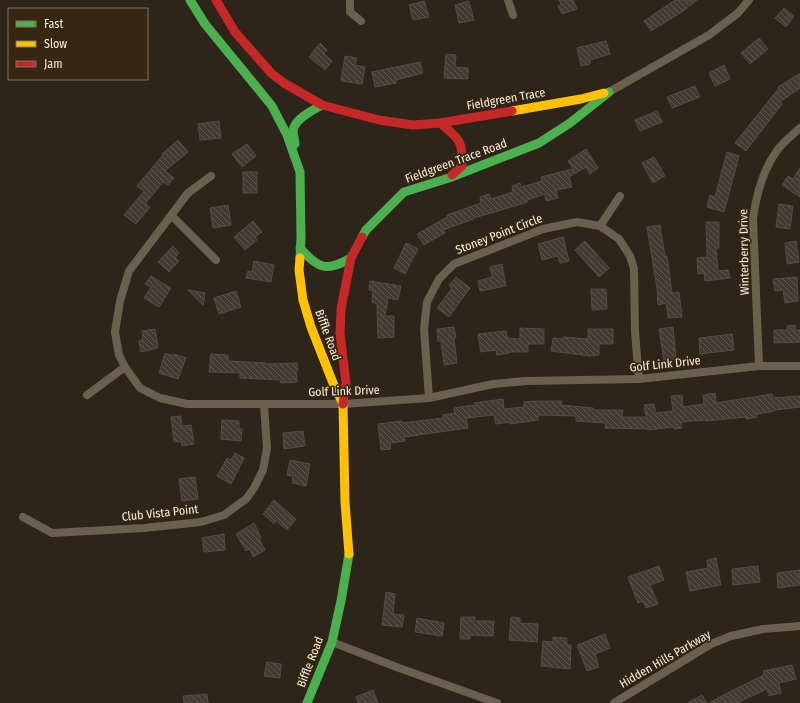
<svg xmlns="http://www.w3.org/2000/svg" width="800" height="703" font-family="'Fira Sans Condensed',sans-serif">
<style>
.building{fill:url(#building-back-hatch);stroke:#544d43}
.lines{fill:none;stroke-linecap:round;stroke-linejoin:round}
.street{stroke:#6a604d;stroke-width:8}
.fast{stroke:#4caf50;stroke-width:9}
.slow{stroke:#ffc107;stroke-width:9}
.jam{stroke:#c62828;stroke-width:9}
.labels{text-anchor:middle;stroke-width:3.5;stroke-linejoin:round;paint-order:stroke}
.street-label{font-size:12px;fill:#f5eddf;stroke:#352711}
</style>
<defs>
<pattern id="building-back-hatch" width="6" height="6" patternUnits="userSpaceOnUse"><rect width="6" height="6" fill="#423b31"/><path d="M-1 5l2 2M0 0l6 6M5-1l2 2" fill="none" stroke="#5e584e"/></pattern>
</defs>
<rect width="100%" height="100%" fill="#2d2519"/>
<g class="building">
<polygon points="559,0 573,0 577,9 562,14 558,6 561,4"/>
<polygon points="675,0 697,0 682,12 651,31 644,21"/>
<polygon points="424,1 429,17 413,20 409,5"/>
<polygon points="469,1 474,20 459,23 455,5"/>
<polygon points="784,8 794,16 786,27 775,18"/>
<polygon points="759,38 768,49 750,64 741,53"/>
<polygon points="606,41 610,54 590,60 590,64 581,66 577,48"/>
<polygon points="320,43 327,50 324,54 332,61 325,70 309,57"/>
<polygon points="446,54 456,55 455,67 468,68 468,79 444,78"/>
<polygon points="345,56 357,58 355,65 365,67 362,84 341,81"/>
<polygon points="420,62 423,73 396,80 396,83 375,87 372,72"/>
<polygon points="724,65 730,79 715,86 709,73"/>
<polygon points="800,73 800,88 780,102 782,104 746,151 735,143 779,88 778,87"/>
<polygon points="695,86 700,97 672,108 667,97"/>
<polygon points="657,111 662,122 640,131 635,120"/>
<polygon points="219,121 221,138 200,140 198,124"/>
<polygon points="178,140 188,152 165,171 174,178 168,185 163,182 145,204 150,207 136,224 124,215 144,191 137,186 163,155 162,154"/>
<polygon points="247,144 256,156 242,167 232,154"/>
<polygon points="586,149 598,168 590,174 586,167 569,177 572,187 556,190 558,198 546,201 545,194 527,200 528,202 474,218 474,219 443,230 445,233 424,245 417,234 447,217 447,215 481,203 480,197 489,194 491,199 513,192 512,186 520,183 521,187 542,181 541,177 573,169 568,161"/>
<polygon points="727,152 739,156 724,212 707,207 710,195 715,197"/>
<polygon points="654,157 665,176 653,183 642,163"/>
<polygon points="800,168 800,197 782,185 788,176 793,179"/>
<rect x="243" y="172" width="14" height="21"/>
<polygon points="779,204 793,206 790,229 776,227"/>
<polygon points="228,205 231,225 213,228 210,208"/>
<polygon points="253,221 262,232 255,237 257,240 245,250 234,237"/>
<polygon points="706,222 719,222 719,248 716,248 718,271 728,270 730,278 705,281 704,273 698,274 697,258 707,257"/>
<polygon points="660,225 665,256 667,256 672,293 679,292 682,317 668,318 666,303 658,305 657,288 647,227"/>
<polygon points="563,237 569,261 560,263 558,256 542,260 538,244"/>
<polygon points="585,241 609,268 599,277 575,250"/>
<polygon points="796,241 799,262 787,264 785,243"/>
<polygon points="406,243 418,249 405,274 394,268"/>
<polygon points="173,246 179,253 175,258 179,261 169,272 158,262"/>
<polygon points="254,261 274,265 271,282 246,278 248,271 252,272"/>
<polygon points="502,264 506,286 480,291 478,281 492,277 490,267"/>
<polygon points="151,276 171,288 159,307 144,298 151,287 145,284"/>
<polygon points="456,277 470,288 449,317 437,308 452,288 449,286"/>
<polygon points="797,277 798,301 785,303 783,290 775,291 773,279"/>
<polygon points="370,281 401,286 398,300 388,298 385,316 394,316 394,337 378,338 377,304 372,302 373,291 369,290"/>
<polygon points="591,289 606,289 607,309 592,310"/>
<polygon points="188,290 205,293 203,305"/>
<polygon points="236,291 241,307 219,314 214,298"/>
<polygon points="795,325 795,330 800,330 800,342 774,343 774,330 787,330 787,326"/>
<polygon points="454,327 456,338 454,338 457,363 444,365 441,341 438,341 437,329"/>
<polygon points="673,327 676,359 664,361 659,329"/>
<polygon points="520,328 544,329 544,344 528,344 528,352 509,352 509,353 497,355 496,350 481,352 478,334 506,331 507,338 520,339"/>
<polygon points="155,329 158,348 141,352 139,341 143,339 142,331"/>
<polygon points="588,329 613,329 613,344 599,344 599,355 590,356 551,351 553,338 563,339 563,337 588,339"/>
<polygon points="732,334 734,350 700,354 699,338"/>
<polygon points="165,353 174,356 174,354 186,358 178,379 159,373"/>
<polygon points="211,354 228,355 228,361 266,363 266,364 297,363 298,371 296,371 297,382 281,383 280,380 240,378 240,373 209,372"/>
<polygon points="715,393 716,403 772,394 773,398 800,396 800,407 775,410 775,411 757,414 757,417 746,419 746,417 706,421 705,420 681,422 682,428 674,429 674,427 648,430 647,429 605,428 606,423 576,421 576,416 538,415 538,420 510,424 510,422 496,424 494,415 466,418 468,428 404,437 405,441 390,443 391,449 381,450 378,424 402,421 402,423 443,418 443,415 455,413 454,408 475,405 474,403 503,399 504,409 524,407 524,402 536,401 562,401 561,405 593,408 593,410 623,410 622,417 646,417 644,405 654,404 656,413 673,411 671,396 682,395 683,407 704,404 703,395"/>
<polygon points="181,416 182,426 191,425 194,444 182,446 181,441 174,442 171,417"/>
<polygon points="222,420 239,421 239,429 242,429 241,441 221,439"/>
<polygon points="303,431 305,446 284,449 283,433"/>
<polygon points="235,453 244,458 231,484 217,476 227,458 231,460"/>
<polygon points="290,460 310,464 306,486 292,483 293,476 287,475"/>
<polygon points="195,477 198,499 182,501 179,479"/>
<polygon points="274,500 296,519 287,530 276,521 274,524 263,514"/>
<polygon points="254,523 261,538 259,539 265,550 253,557 250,549 246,551 236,534"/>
<polygon points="224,534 225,550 204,552 202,538"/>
<polygon points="716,558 721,585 690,591 686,572 708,568 707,560"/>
<polygon points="659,566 664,580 650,585 658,604 646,608 643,601 638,603 628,577"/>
<polygon points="758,566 760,582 733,585 732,569"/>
<polygon points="800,570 800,585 778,588 777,573"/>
<polygon points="386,592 395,594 393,614 404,615 402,627 382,625"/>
<polygon points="461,617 475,617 475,621 494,621 493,636 470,635 470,639 460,639"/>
<polygon points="511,617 520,618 520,623 538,624 537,642 509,640"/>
<polygon points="417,618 444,623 442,636 415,632"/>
<polygon points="605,634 610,648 595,654 599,667 587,671 577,645"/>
<polygon points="553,637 567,638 567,645 571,645 570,669 541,666 543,641 553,642"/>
<polygon points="267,662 281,664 280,678 264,676"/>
<polygon points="792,665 796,679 779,683 781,693 769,696 767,689 737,703 709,703 727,693 764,675 763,671"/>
<polygon points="373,690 378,703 358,703 356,697"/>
<polygon points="207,694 208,703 184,703 183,696"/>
<polygon points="702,695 707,703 688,703"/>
</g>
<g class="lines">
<g class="street">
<polyline points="350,0 350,12 361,21"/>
<polyline points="508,0 513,15"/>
<polyline points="609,92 709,35 738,13 749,0"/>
<polyline points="211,176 188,193 129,271 120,301 115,332 119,355 125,367 140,388 160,398 187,404 343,404 429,398 493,384 526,381 639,379 759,366 800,366"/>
<polyline points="172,216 216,260"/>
<polyline points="600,226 620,196"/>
<path d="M759,366L753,219C756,196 762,172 776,152C782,143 792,135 800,128"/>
<polyline points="87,395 125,367"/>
<polyline points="429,398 424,329 427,302 439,279 454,264 543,229 577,222 600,226 619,239 630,256 634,269 635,332 639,379"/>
<polyline points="23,517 52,533 144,528 201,522 224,515 246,499 254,488 263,470 267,448 264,405"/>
<polyline points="332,642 399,668 497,703"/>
<polyline points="614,703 711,644 731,636 763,629 800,626"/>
</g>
<g class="fast">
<polyline points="190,0 205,24 272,106 287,135 300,172 301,238 300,258"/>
<path d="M295,144C295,140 293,135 293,131C294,119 313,110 322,105"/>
<polyline points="362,237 366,230 404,192 449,178 539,143 570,123 609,92"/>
<path d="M300,248C318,269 327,272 351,258"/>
<polyline points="307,703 332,642 341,601 349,554"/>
</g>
<g class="slow">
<polyline points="512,111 581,99 604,93"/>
<polyline points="300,258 299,270 303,300 311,327 333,383 343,404 345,502 349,554"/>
</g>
<g class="jam">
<polyline points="216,0 235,32 272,74 284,83 322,105 379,120 413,125 440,123 512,111"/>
<path d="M440,123C459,139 463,140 462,166L452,175"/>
<polyline points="343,404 346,383 340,333 341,309 351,258 362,237"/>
</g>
</g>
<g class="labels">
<g class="street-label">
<text transform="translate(506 99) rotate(-10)" y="4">Fieldgreen Trace</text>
<text transform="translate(456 161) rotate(-20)" y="4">Fieldgreen Trace Road</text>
<text transform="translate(499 234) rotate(-21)" y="4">Stoney Point Circle</text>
<text transform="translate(744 252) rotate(-91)" y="4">Winterberry Drive</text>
<text transform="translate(328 335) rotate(70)" y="4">Biffle Road</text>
<text transform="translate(665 364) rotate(-6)" y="4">Golf Link Drive</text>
<text transform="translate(344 391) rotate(-2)" y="4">Golf Link Drive</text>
<text transform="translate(160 513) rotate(-6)" y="4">Club Vista Point</text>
<text transform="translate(665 659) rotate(-30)" y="4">Hidden Hills Parkway</text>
<text transform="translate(310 662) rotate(-69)" y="4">Biffle Road</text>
</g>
</g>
<rect x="8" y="8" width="140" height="72" fill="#352711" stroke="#827663"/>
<rect x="16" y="21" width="20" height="6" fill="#4caf50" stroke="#827663"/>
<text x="44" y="28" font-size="12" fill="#f5eddf">Fast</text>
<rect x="16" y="41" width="20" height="6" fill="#ffc107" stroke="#827663"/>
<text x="44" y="48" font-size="12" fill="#f5eddf">Slow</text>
<rect x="16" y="61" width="20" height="6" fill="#c62828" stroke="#827663"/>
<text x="44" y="68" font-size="12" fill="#f5eddf">Jam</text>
</svg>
